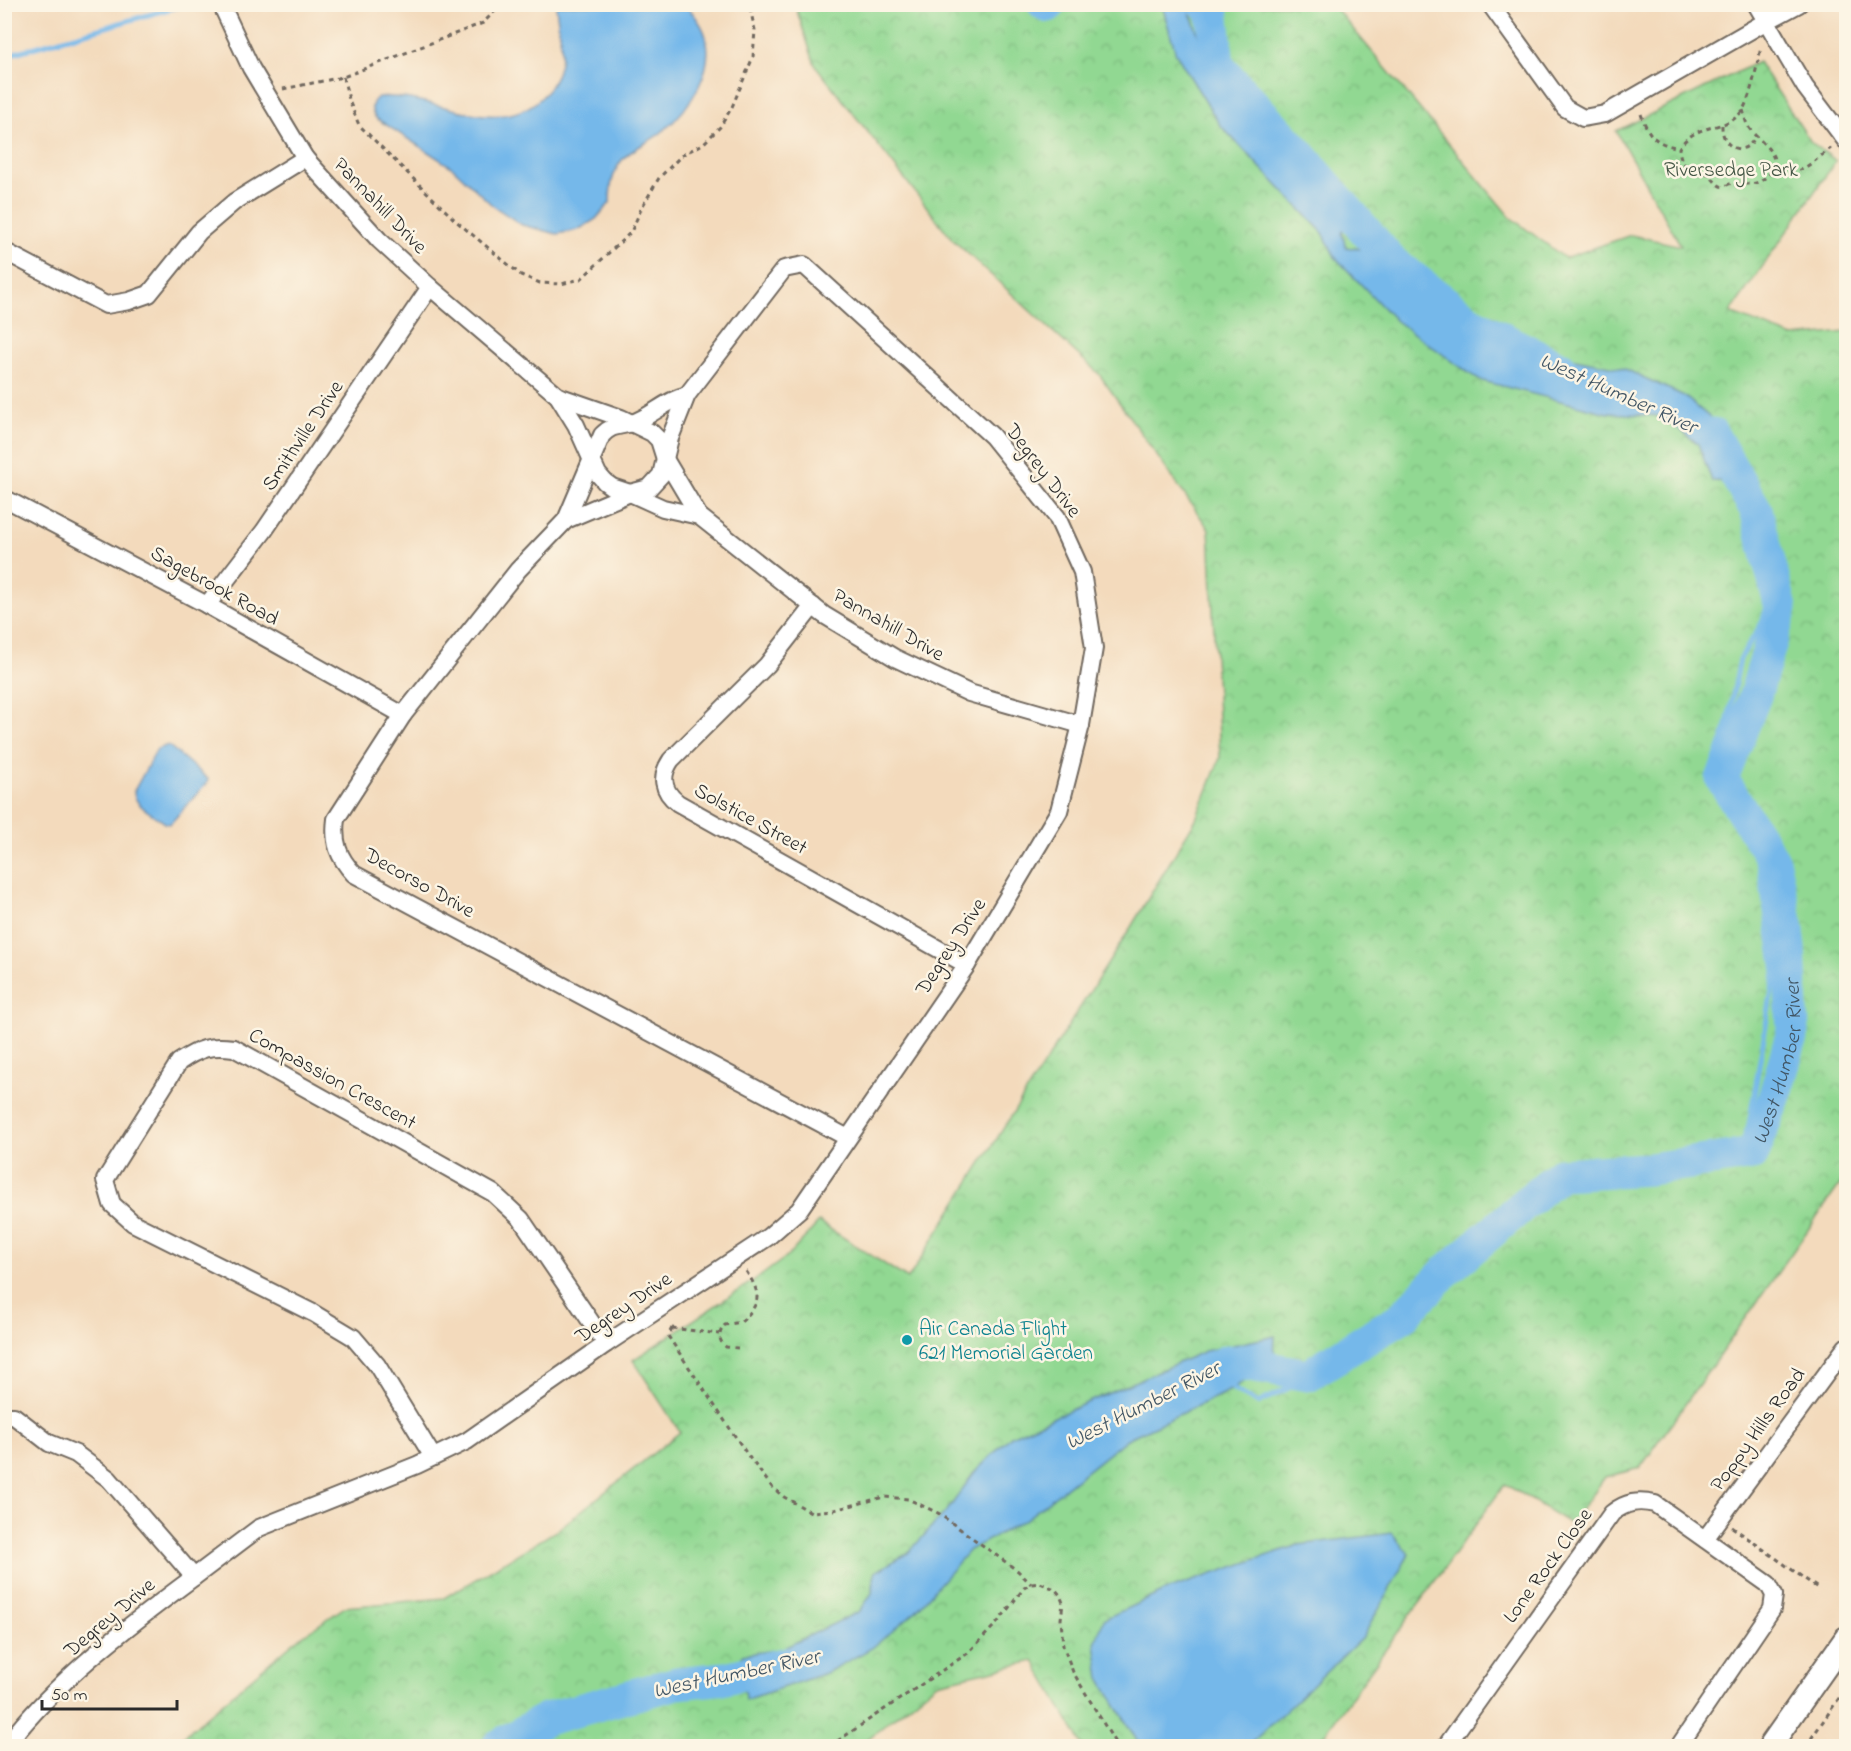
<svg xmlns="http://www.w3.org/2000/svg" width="1851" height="1751" font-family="'Indie Flower',sans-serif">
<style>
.park{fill:url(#park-crowns);stroke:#5e825e;stroke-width:1.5}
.water{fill:#74b8ea;stroke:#50728a;stroke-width:1.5}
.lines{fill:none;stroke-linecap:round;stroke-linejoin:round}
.stream{stroke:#74b8ea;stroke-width:5}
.river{stroke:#74b8ea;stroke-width:33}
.street-casing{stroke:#71685e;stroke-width:20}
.secondary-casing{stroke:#71685e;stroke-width:26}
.path{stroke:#71685e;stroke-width:3;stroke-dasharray:4.5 4.5;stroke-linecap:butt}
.street{stroke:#fff;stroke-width:16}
.secondary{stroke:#fff;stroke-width:22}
.culture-dot{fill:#0f9aa8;stroke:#fcf5e5;stroke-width:2}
.labels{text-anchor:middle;stroke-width:5;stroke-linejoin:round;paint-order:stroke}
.park-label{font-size:21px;fill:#445645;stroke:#fcf5e5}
.street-label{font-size:21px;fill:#2b2b2b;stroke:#fcf5e5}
.culture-label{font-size:21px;fill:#0d838f;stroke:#fcf5e5;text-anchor:start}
.water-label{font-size:22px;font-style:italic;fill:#415564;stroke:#fcf5e5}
</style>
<defs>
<pattern id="park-crowns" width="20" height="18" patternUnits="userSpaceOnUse" patternTransform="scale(1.5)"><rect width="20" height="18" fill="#91d892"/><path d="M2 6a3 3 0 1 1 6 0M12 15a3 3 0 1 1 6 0" fill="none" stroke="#7dba7e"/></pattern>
</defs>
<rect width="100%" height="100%" fill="#fcf5e5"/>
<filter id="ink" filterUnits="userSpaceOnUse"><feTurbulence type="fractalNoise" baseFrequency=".0167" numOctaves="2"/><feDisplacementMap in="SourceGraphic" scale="12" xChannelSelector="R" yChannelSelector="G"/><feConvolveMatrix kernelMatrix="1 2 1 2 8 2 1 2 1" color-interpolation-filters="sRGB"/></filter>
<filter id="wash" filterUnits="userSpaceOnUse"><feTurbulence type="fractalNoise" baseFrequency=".008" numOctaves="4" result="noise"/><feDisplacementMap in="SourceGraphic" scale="24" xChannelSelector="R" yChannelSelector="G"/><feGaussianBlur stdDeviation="1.35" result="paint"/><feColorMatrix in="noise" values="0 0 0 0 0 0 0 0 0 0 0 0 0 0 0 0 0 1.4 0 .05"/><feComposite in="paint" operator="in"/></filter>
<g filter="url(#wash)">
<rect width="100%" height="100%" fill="#f3dabc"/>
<polygon class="park" points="795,5 1333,5 1510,217 1565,258 1631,235 1681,246 1616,131 1758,62 1811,142 1836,161 1730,313 1793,337 1846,332 1846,1176 1640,1468 1605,1477 1571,1524 1505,1484 1316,1746 1083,1746 1034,1661 937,1683 859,1746 172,1746 295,1641 345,1607 444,1598 556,1531 680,1432 633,1360 759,1277 789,1255 819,1222 908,1279 1131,927 1196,819 1220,758 1209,529 1099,374 952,239 815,65"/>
<g class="water">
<path d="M556,5H686C693,13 700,21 704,31C718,67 690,109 663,131C651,142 633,147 622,160C612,173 610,187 610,203L596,219L578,230L557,234L522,225L492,205L453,168L377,119C370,112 370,103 378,97C432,92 497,141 542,97C553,86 560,70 561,55C562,39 557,21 556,5Z"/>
<polygon points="1162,5 1187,5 1208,59 1240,105 1348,218 1342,234 1346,247 1373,251 1420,301 1484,341 1625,369 1684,396 1720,426 1736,467 1733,482 1712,481 1698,444 1662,416 1607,413 1479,380 1396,321 1335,257 1323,233 1220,125 1176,54"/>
<path d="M168,745L208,779L207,783L170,824L165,823C154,814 134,807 134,791L157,749Z"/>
<polygon points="1275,1336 1274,1357 1233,1389 1127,1439 1026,1519 969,1550 916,1611 872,1648 826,1673 745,1700 742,1655 782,1649 860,1611 872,1593 875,1572 908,1553 950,1507 973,1474 1011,1436 1205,1351"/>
<polygon points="1392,1533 1409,1554 1363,1637 1248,1746 1140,1746 1100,1678 1095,1643 1104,1619 1169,1589 1298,1545"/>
</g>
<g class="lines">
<g class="stream">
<polyline points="4,56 187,4"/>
<polyline points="1233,1389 1258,1403 1396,1336 1439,1272 1494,1215 1543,1185 1610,1170 1681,1171 1724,1160 1746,1142 1775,972 1759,864 1725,799 1726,730 1740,659 1772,606 1768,579 1733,482"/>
</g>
<g class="river">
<polyline points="1044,4 1048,6 1050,4"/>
<polyline points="1204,4 1212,8 1218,66 1299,153 1392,262 1474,324 1561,368"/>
<path id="s1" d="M1217,1366L1227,1361L1308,1375L1402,1317L1446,1271L1560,1174L1650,1169L1753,1154L1775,1095L1793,1031L1788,929L1773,860L1722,779L1755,696L1781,608L1756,510L1712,434"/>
<polyline points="498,1746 546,1719 677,1683 726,1678 788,1663"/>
</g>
</g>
</g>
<g filter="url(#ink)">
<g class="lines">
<defs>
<g id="street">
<polyline points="221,4 251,68 305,158 379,240 430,287 558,396 576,425 598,474 605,482 612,487 630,493 663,508 699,516"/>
<polyline points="1490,4 1565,108 1583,118 1605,114 1765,22 1799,4"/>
<polyline points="1756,4 1805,87 1846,141"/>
<polyline points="4,251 106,305 129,301 149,294 199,232 234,202 305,158"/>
<polyline points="558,396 621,418 652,433 659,440 665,459 699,516 824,615 895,658 969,693 1081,725"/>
<polyline points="4,498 207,605 403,715"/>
<path d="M566,520L602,435C613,424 618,427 632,423C651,417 666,400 687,395"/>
<polyline points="207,605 264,531 430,287"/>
<path d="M813,606L767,665L671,760C660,776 662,791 678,803L967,965"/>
<path d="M4,1416H14L49,1443L76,1454L109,1479L194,1577L259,1528L417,1465L467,1441L606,1344L768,1237L799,1210L967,965L1059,811L1081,725L1094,648L1082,572L1057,517L992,436L804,265L784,269L687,395L670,438L661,475L649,488L630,493L566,520L518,570L403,715L336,819C333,842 338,857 354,874L848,1138"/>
<path d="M433,1457L377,1365L353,1337L313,1313L133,1223L112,1204L105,1180L179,1062C200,1048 210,1045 234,1048L493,1193L521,1219L606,1344"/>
<polyline points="1705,1539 1846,1347"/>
<path d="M6,1746C56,1680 128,1626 194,1577"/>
<path d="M1446,1746L1612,1513C1626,1502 1638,1500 1655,1504L1768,1584L1774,1595L1772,1609L1679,1746"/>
</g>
<polyline id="secondary" points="1770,1746 1846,1638"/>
</defs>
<use href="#street" class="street-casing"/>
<use href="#secondary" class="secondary-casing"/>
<g class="path">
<polyline points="343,77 350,103 359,125 456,221 521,275 540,283 561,284 581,279 631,232 642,207 659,178 682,155 703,144 720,127 732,107 753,57 755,30 749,4"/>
<polyline points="283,89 343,77 483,23 502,4"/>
<path d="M1743,110C1745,116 1745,122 1749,128C1758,142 1789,157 1766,177C1758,184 1750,185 1740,183C1721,181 1726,197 1709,174L1704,173L1700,175C1686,170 1680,162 1679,148C1698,120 1726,133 1742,111C1750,100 1758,62 1761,47"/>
<path d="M1641,114C1649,137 1655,143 1679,148"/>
<path d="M1722,125C1721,149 1746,159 1756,135"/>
<path d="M1773,166C1796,183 1814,160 1831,148"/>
<polyline points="672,1328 668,1336 749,1457 772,1487 784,1497 811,1512 834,1510 884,1497 908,1499 938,1513 1018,1571 1031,1584"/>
<polyline points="672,1328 719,1334"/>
<path d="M738,1348L726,1347C718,1341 718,1332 725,1325L741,1322C762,1302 761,1294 746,1271"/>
<polyline points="1732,1527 1819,1589"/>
<polyline points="830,1746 968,1653 998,1622 1024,1588 1031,1584 1040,1583 1055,1589 1060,1595 1063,1603 1061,1619 1063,1646 1073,1672 1117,1746"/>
<polyline points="1806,1746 1846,1688"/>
</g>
<use href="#street" class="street"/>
<use href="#secondary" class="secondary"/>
</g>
</g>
<circle class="culture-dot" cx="907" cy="1340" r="6"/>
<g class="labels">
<g class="park-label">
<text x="1731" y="176">Riversedge Park</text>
</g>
<g class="street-label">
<text transform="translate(381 205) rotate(46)" y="7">Pannahill Drive</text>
<text transform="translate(302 435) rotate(-56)" y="7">Smithville Drive</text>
<text transform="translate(1044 470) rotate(53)" y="7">Degrey Drive</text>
<text transform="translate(215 585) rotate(29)" y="7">Sagebrook Road</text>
<text transform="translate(889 624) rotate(30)" y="7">Pannahill Drive</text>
<text transform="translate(751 818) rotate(29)" y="7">Solstice Street</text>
<text transform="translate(420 882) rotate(29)" y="7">Decorso Drive</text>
<text transform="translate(950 946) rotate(-57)" y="7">Degrey Drive</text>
<text transform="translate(333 1078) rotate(29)" y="7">Compassion Crescent</text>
<text transform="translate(623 1307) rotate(-34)" y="7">Degrey Drive</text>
<text transform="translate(1757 1429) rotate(-54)" y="7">Poppy Hills Road</text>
<text transform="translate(1547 1565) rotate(-54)" y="7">Lone Rock Close</text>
<text transform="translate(109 1617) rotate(-40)" y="7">Degrey Drive</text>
</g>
<g class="culture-label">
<text x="919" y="1335">Air Canada Flight<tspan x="919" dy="24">621 Memorial Garden</tspan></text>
</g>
<g class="water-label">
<text transform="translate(1619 392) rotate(24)" y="8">West Humber River</text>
<text dy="8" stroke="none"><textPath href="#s1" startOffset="708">West Humber River</textPath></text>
<text transform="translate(1142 1404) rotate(-27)" y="8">West Humber River</text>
<text transform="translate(736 1672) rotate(-12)" y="8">West Humber River</text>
</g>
</g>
<rect width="1851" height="1751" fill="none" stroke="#fcf5e5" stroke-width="24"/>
<path d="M42 1700v9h135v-9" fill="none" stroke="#2b2b2b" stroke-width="3"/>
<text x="51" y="1700" font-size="18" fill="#2b2b2b" stroke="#fcf5e5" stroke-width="4.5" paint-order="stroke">50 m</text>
</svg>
